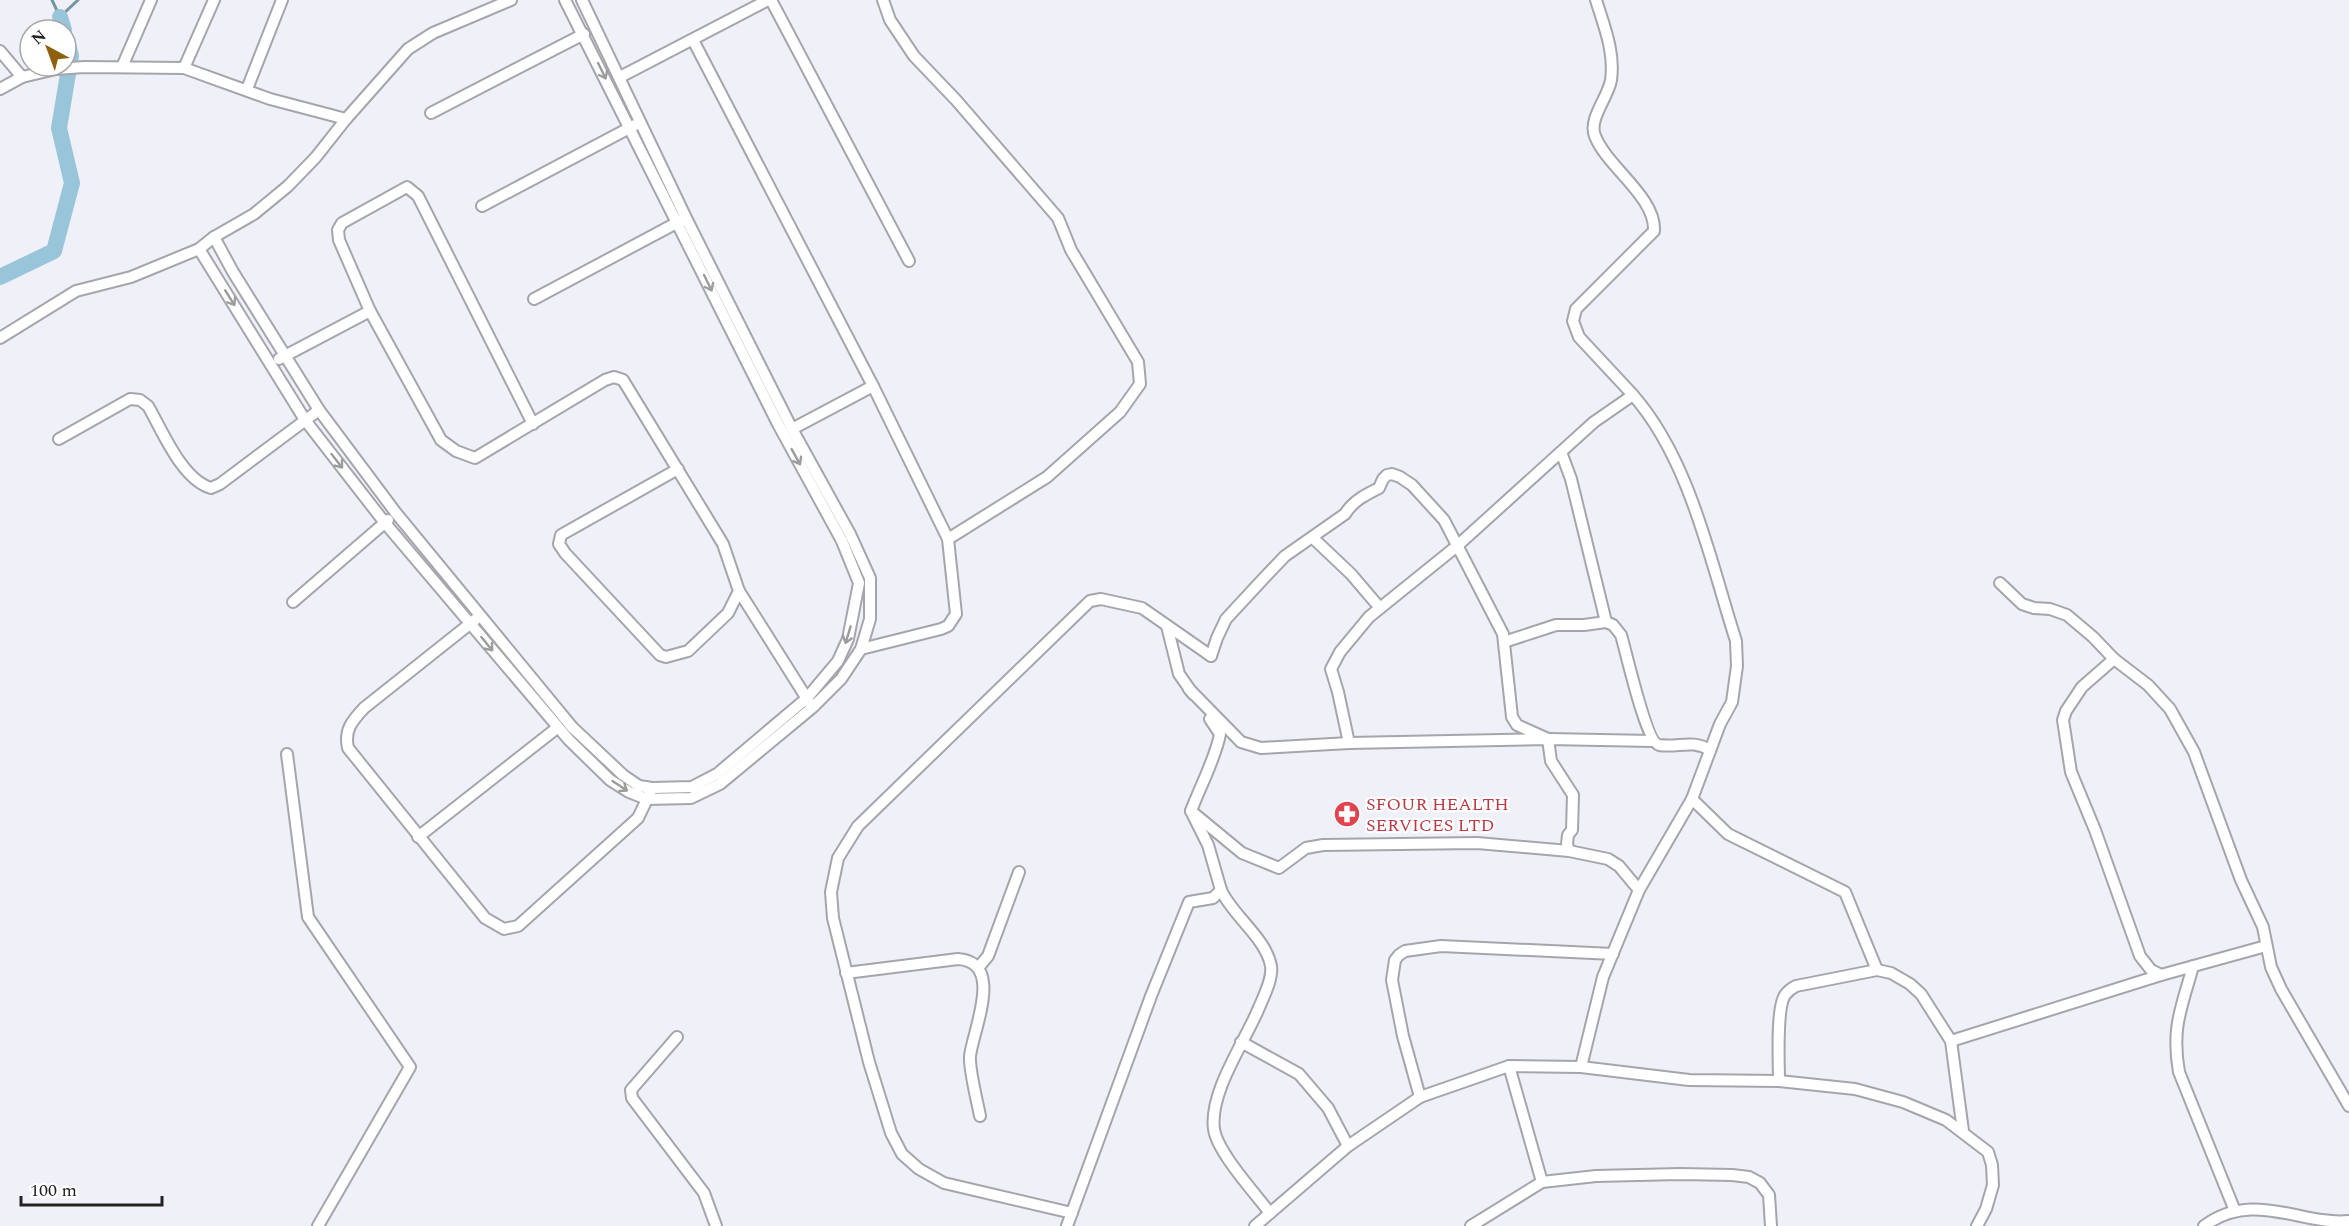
<svg xmlns="http://www.w3.org/2000/svg" width="2349" height="1226" font-family="Spectral,serif">
<style>
.lines{fill:none;stroke-linecap:round;stroke-linejoin:round}
.stream{stroke:#7594a4;stroke-width:3}
.river{stroke:#99c5db;stroke-width:16}
.street-casing{stroke:#a5a5ac;stroke-width:14}
.street{stroke:#fff;stroke-width:10}
.oneway{stroke:#9c9c9d}
.labels{text-anchor:middle;stroke-width:4.5;stroke-linejoin:round;paint-order:stroke}
.health-label{font-size:18px;fill:#be3a42;stroke:#fff;text-anchor:start}
</style>
<rect width="100%" height="100%" fill="#f0f1f8"/>
<g class="lines">
<polyline class="stream" points="52,0 60,17 78,0"/>
<g class="river">
<polyline points="60,17 64,30"/>
<polyline points="0,277 54,251 72,183 59,128 71,56 66,38"/>
</g>
<defs>
<g id="street">
<polyline points="771,0 909,261"/>
<polyline points="883,0 890,20 914,56 956,100 1058,218 1071,250 1138,362 1140,384 1120,412 1047,477 948,539"/>
<path d="M1596,0C1604,26 1615,52 1611,80C1608,98 1588,119 1595,136C1607,167 1656,197 1654,231L1576,309L1573,321L1579,337L1633,395"/>
<polyline points="693,40 873,386"/>
<polyline points="0,51 22,77"/>
<polyline points="122,67 151,0"/>
<polyline points="184,68 214,0"/>
<polyline points="620,77 768,0"/>
<polyline points="0,89 22,77 56,69 84,67 184,68 270,99 346,119"/>
<polyline points="247,89 282,0"/>
<polyline points="431,113 584,34"/>
<polyline points="482,206 635,125"/>
<polyline points="214,237 233,272 319,410 396,513 572,727 623,775 639,786 652,788 692,787 717,774 807,698 838,661 848,639 859,583 842,541 778,424 565,0"/>
<polyline points="199,249 305,420 385,523 569,740 610,780 629,792 647,799 691,798 720,784 813,707 841,679 861,649 870,619 870,578 850,534 792,429 686,218 582,0"/>
<polyline points="534,299 682,220"/>
<polyline points="370,311 339,240 338,230 342,223 407,187 418,196 533,424"/>
<polyline points="0,338 76,291 131,277 199,249 214,237 254,214 288,186 316,157 346,119 408,49 433,33 511,0"/>
<polyline points="279,359 370,311 441,440 456,451 475,458 605,380 614,377 623,380 723,544 739,591 728,613 688,651 666,657 660,655 565,553 559,544 561,535 678,469"/>
<polyline points="792,429 873,386 948,539 956,614 948,626 941,629 861,649"/>
<path d="M59,439L130,399L140,400L148,406C162,430 182,480 211,488L220,484L319,410"/>
<polyline points="1561,452 1571,479 1606,622"/>
<polyline points="1313,538 1351,574 1380,608"/>
<polyline points="2000,583 2022,604 2034,608 2050,609 2067,615 2093,637 2114,659 2148,685 2170,709 2194,752 2241,880 2263,927 2271,967 2281,989 2349,1106"/>
<polyline points="739,591 809,702"/>
<polyline points="293,602 388,520"/>
<path d="M476,619L364,708C352,721 344,730 348,748L485,918L504,929L518,926L638,818L650,793"/>
<polyline points="1167,626 1179,674 1193,694"/>
<path d="M1504,642L1556,625H1584L1606,622L1613,625L1621,635C1626,651 1646,742 1659,745C1679,748 1691,739 1710,750"/>
<path d="M1207,653L1211,656L1217,638L1226,619L1264,578L1285,556L1345,514C1353,501 1365,495 1379,488L1383,479L1387,475L1392,474L1400,477L1412,485L1444,520L1503,634L1512,717L1517,725L1548,739L1551,761L1573,795L1572,830L1568,835L1567,844L1569,851"/>
<polyline points="2114,659 2082,687 2066,711 2063,720 2071,772 2095,830 2140,956 2151,970 2161,975"/>
<polyline points="1189,689 1241,742 1261,748 1349,743 1548,739 1653,741"/>
<path d="M1210,719L1220,734C1216,757 1200,787 1191,811L1208,845L1221,890"/>
<path d="M1349,743L1338,692L1331,669L1340,652L1369,617L1457,546L1594,422L1633,395C1690,460 1710,560 1736,641L1737,666L1732,702L1720,724L1692,799L1639,890L1603,977L1581,1067"/>
<polyline points="287,754 308,917 410,1067 318,1226"/>
<polyline points="1692,799 1728,834 1845,892 1877,970"/>
<polyline points="1191,811 1242,853 1279,868 1306,848 1323,845 1477,843 1569,851 1608,859 1619,866 1639,890"/>
<polyline points="418,837 557,728"/>
<path d="M2193,966C2182,1007 2171,1027 2179,1072L2235,1211"/>
<polyline points="978,968 988,956 1019,872"/>
<path d="M846,973L958,959C1005,962 973,1030 970,1056C969,1070 977,1100 980,1116"/>
<polyline points="677,1037 631,1090 632,1098 704,1193 716,1226"/>
<polyline points="1951,1041 2161,975 2266,946"/>
<polyline points="1241,1042 1299,1074 1328,1108 1348,1146"/>
<polyline points="1509,1066 1542,1182"/>
<path d="M1779,1081C1779,1063 1776,1008 1785,995C1788,991 1792,988 1796,986L1877,970L1891,973L1910,984L1921,994L1951,1041L1963,1131"/>
<polyline points="1420,1097 1403,1036 1392,980 1395,960 1399,955 1405,951 1441,946 1613,954"/>
<polyline points="1072,1213 944,1183 919,1169 902,1154 891,1133 869,1062 833,918 831,892 838,858 858,826 1090,601 1101,599 1142,608 1211,656"/>
<path d="M1067,1226L1151,996L1189,902L1213,898L1221,890C1232,915 1266,938 1271,966C1273,979 1263,998 1258,1010C1244,1043 1209,1093 1214,1129C1217,1152 1255,1193 1270,1213"/>
<polyline points="1255,1226 1348,1146 1420,1097 1509,1066 1581,1067 1689,1080 1779,1081 1855,1089 1903,1102 1946,1120 1988,1152 1992,1165 1993,1185 1986,1209 1977,1226"/>
<polyline points="1471,1226 1542,1182 1596,1176 1680,1174 1732,1175 1749,1177 1760,1183 1769,1195 1771,1226"/>
<path d="M2204,1226C2253,1189 2303,1226 2349,1221"/>
</g>
</defs>
<use href="#street" class="street-casing"/>
<use href="#street" class="street"/>
</g>
<defs><path id="oneway-shaft" d="M-6 0H5M1.5-3L5.5 0L1.5 3" fill="none" stroke-width="1.6" stroke-linecap="round" stroke-linejoin="round" transform="scale(1.5)"/></defs>
<g class="oneway">
<use href="#oneway-shaft" transform="translate(602 71) rotate(64)"/>
<use href="#oneway-shaft" transform="translate(708 283) rotate(64)"/>
<use href="#oneway-shaft" transform="translate(230 298) rotate(58)"/>
<use href="#oneway-shaft" transform="translate(796 457) rotate(61)"/>
<use href="#oneway-shaft" transform="translate(337 461) rotate(52)"/>
<use href="#oneway-shaft" transform="translate(848 635) rotate(107)"/>
<use href="#oneway-shaft" transform="translate(487 644) rotate(51)"/>
<use href="#oneway-shaft" transform="translate(620 786) rotate(33)"/>
</g>
<defs>
<symbol id="pharmacy-disc" viewBox="-11 -11 22 22"><circle r="9.5" fill="#e0444e" stroke="#fff"/><path d="M-2-6h4v4h4v4h-4v4h-4v-4h-4v-4h4Z" fill="#fff"/></symbol>
</defs>
<g fill-rule="evenodd">
<use href="#pharmacy-disc" x="1332" y="799" width="30" height="30"/>
</g>
<g class="labels">
<g class="health-label">
<text x="1366" y="810">SFOUR HEALTH<tspan x="1366" dy="21">SERVICES LTD</tspan></text>
</g>
</g>
<g transform="translate(48 48) rotate(319)"><circle r="28" fill="#ffffff" stroke="#a7a7a8" stroke-width="1.5"/>
<path d="M0-4.5L10 22L0 15L-10 22Z" fill="#8f600b"/>
<text y="-9" font-size="16" font-weight="bold" text-anchor="middle" fill="#222225">N</text>
</g>
<path d="M21 1196v9h141v-9" fill="none" stroke="#222225" stroke-width="3"/>
<text x="30" y="1196" font-size="18" fill="#222225" stroke="#ffffff" stroke-width="4.5" paint-order="stroke">100 m</text>
</svg>
